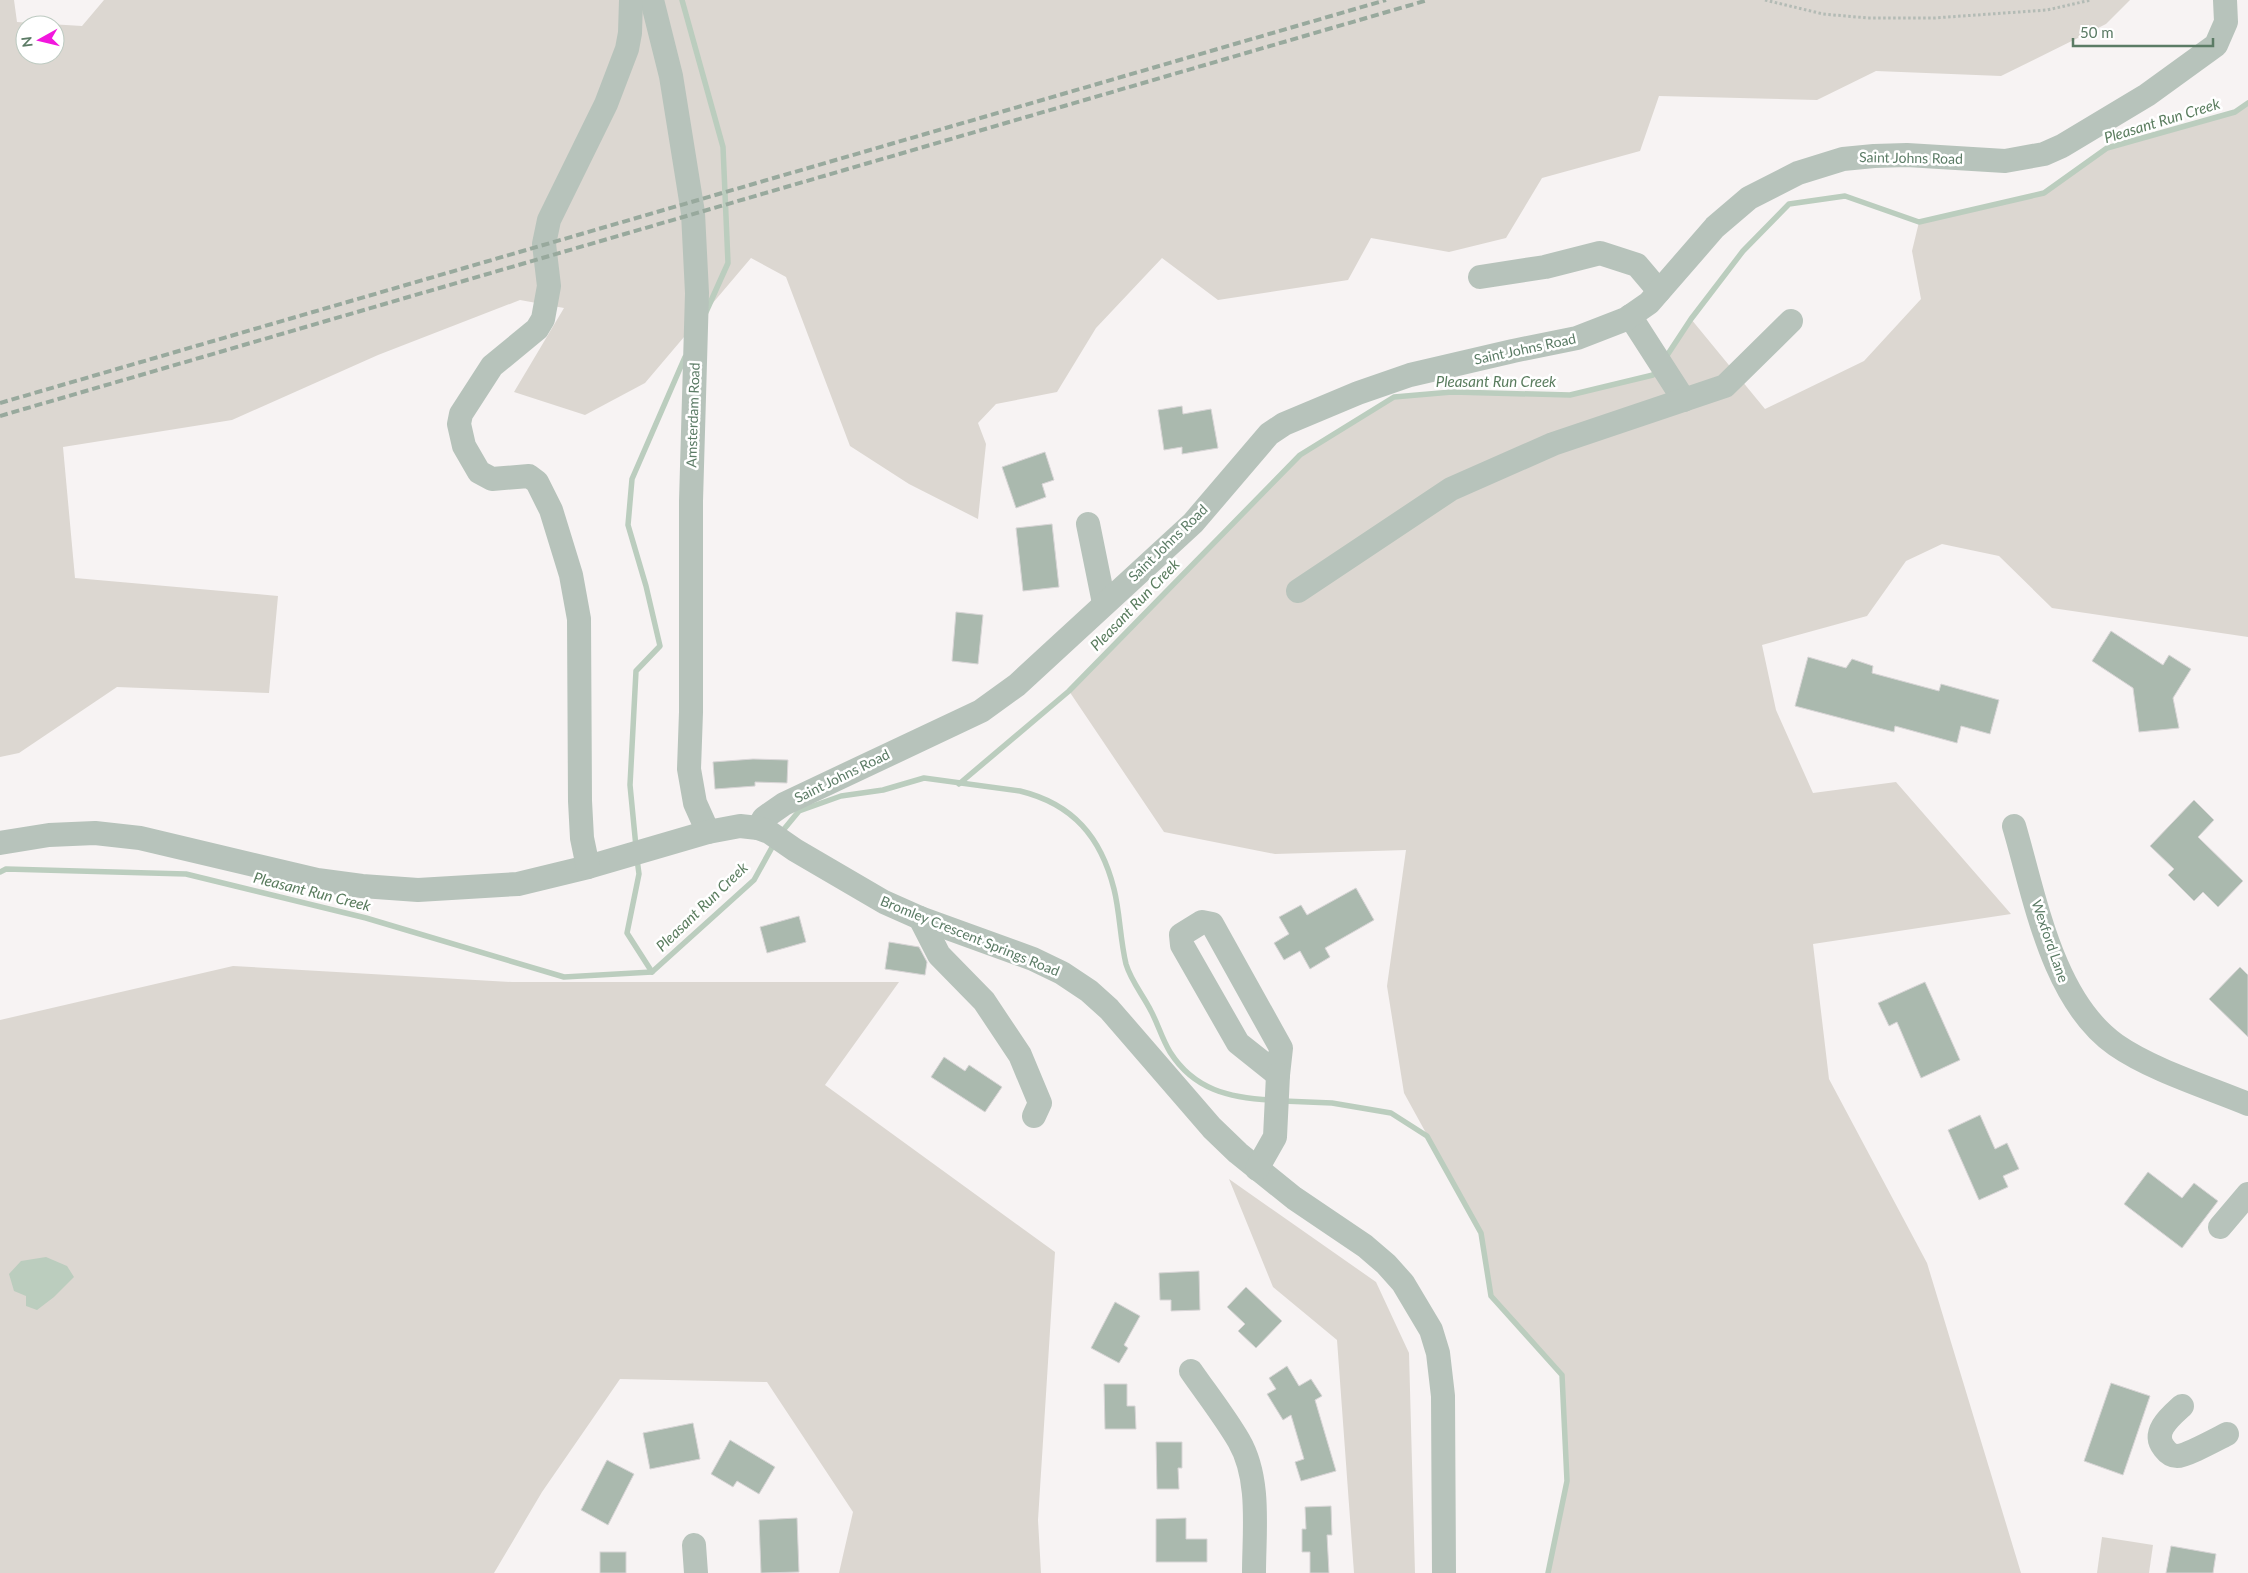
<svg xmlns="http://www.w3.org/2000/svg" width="2248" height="1573" font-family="Lato,sans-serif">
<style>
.green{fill:#dcd7d1;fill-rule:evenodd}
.water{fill:#bbcdbe}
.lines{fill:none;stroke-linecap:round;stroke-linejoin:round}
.stream{stroke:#bbcdbe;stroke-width:5.5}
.building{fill:#aab9ae;stroke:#d8d5d6}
.path{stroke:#b3bbb5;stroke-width:3;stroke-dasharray:2.5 2.5;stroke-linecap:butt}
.minor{stroke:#b7c3bb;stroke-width:24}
.rail{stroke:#98a99d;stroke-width:4;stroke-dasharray:8 4;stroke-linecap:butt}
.labels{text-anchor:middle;stroke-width:5;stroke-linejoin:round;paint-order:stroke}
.street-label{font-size:14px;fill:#5b7b65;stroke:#fff}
.water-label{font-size:15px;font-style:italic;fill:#5a7c5e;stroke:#fff}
</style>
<rect width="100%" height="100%" fill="#f7f3f3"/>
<g class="green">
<path d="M0,0H14L17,22L82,26L104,0H2130L2106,24L2001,76L1876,71L1817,100L1659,96L1640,151L1542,178L1506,238L1449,252L1371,238L1348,280L1218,300L1162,258L1096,328L1057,392L996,404L978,423L986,444L978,519L909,484L850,446L786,277L751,258L645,383L585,415L514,392L564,308L520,300L378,355L232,420L63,447L75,578L278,596L269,693L117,687L19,753L0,757ZM25,25H55V55H25Z"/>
<polygon points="2248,103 2248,637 2052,608 1999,556 1942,544 1906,561 1867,616 1762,645 1776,710 1813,793 1896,782 2011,914 1813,944 1829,1079 1927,1263 2021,1573 1548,1573 1567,1481 1562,1375 1491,1296 1481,1233 1404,1093 1387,986 1406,850 1275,854 1164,832 1069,691 1300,455 1394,397 1452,392 1570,395 1653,375 1691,319 1765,409 1864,361 1921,299 1912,251 1919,222 2044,193 2107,148 2235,112"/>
<polygon points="233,966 512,982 899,982 825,1085 1055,1252 1038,1520 1041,1573 839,1573 853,1512 767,1382 620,1379 542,1492 494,1573 0,1573 0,1020"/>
<polygon points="1229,1179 1376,1282 1409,1353 1415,1573 1354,1573 1337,1340 1273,1287"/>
<polygon points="2102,1537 2153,1545 2149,1573 2097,1573"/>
</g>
<polygon class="water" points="46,1257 67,1266 74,1277 54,1297 37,1310 26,1306 26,1296 14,1291 9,1274 21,1261"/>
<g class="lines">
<g class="stream">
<polyline points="682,0 723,147 728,263 706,312"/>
<polyline points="1664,360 1691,319 1743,251 1789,204 1845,196 1919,222 2044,193 2107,148 2235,112 2248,103"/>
<polyline points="959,784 1069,691 1300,455 1394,397 1452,392 1570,395 1653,375 1657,369"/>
<path d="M780,834L799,811L841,796L883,790L924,778L1020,791C1073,804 1101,837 1114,889C1120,913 1120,939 1126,964C1131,981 1143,995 1151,1011C1158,1024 1162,1039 1170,1052C1194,1090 1230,1098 1271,1100"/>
<polyline points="636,847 630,785 636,671 660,646 646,586 628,525 632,479 685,357"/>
<polyline points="637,859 639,874 627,933 652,972"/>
<polyline points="0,872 6,869 186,874 366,918 564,977 652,972 754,880 775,842"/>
<polyline points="1283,1101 1332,1103 1391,1113 1427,1136 1481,1233 1491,1296 1562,1375 1567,1481 1548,1573"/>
</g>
</g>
<g class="building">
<polygon points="1182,406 1183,414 1211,409 1218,448 1182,454 1182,447 1164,450 1158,410"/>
<polygon points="1045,452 1054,480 1042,484 1046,497 1016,508 1002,467"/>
<polygon points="1052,524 1059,587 1023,591 1016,528"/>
<polygon points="956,612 983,615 978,664 952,661"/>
<polygon points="2111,631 2163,665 2169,655 2191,669 2173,698 2179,728 2139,732 2133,688 2092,661"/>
<polygon points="1808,657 1846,668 1852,659 1873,666 1872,673 1939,691 1941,684 1999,700 1990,734 1961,726 1957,743 1895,726 1894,732 1795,706"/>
<polygon points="753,759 788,760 787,783 755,782 755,786 715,789 713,762"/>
<polygon points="2194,800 2214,820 2198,837 2243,881 2218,907 2203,892 2194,901 2168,875 2174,869 2150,846"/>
<polygon points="1356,888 1374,920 1325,948 1330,957 1310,969 1300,951 1284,960 1274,943 1289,934 1279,917 1301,905 1307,915"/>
<polygon points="799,916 806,942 767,953 760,927"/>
<polygon points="889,942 919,947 927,962 925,975 885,969"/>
<polygon points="2240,967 2248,975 2248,1037 2209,999"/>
<polygon points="1925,982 1960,1060 1921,1078 1897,1022 1889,1026 1878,1003"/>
<polygon points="944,1057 965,1071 969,1065 1002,1087 985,1112 931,1077"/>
<polygon points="1980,1115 1995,1149 2007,1143 2019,1169 2003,1176 2008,1187 1979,1200 1948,1130"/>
<polygon points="2148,1172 2182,1198 2194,1183 2218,1201 2182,1248 2124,1204"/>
<polygon points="1199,1271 1200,1310 1171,1311 1171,1300 1160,1300 1159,1273"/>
<polygon points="1246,1287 1282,1321 1256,1348 1238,1331 1245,1324 1227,1307"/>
<polygon points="1115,1302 1140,1316 1124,1345 1128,1348 1119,1363 1091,1348"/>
<polygon points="1287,1366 1299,1386 1311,1379 1322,1396 1315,1400 1336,1471 1301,1481 1295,1462 1304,1459 1291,1415 1283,1420 1267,1394 1276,1389 1269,1378"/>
<polygon points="2111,1383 2150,1396 2123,1475 2084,1461"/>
<polygon points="1104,1384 1127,1384 1127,1406 1135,1406 1136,1429 1105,1429"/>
<polygon points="693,1423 700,1459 650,1469 643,1433"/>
<polygon points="730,1440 775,1467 759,1494 737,1481 733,1487 711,1474"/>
<polygon points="1156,1442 1182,1442 1182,1468 1178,1468 1179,1489 1157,1489"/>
<polygon points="607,1460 634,1474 608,1525 581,1510"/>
<polygon points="1331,1506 1332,1535 1327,1535 1329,1573 1310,1573 1310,1552 1302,1552 1302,1529 1306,1529 1305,1507"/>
<polygon points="797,1518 799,1572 761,1573 759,1520"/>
<polygon points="1186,1518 1186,1539 1207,1539 1207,1562 1156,1562 1156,1519"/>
<polygon points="2171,1546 2216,1554 2213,1573 2166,1573"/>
<rect x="600" y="1552" width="26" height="21"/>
</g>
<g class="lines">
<polyline class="path" points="1765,0 1823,14 1868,18 1934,18 2047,10 2091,0"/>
<g class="minor">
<polyline points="652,0 671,76 693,213 697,293 691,501 691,712 689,769 695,803 708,832"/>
<polyline points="1480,277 1545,267 1600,253 1637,265 1659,291"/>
<polyline points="1630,316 1684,400"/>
<polyline points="1088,524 1104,603"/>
<polyline points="1298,591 1451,489 1553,444 1725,386 1791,321"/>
<path d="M2014,826C2035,897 2052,1000 2116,1045C2152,1070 2207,1087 2248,1104"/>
<polyline points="758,828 764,818 784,804 981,711 1017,685 1193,523 1269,434 1284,424 1358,393 1410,375 1513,351 1577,338 1626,319 1649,303 1715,227 1749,198 1798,173 1843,159 1874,156 1907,155 2005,161 2044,154 2062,146 2147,95 2216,45 2226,22 2225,0"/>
<polyline points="0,843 49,835 95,833 140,838 317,880 362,886 418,890 518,884 588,867 708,832 740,826 758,828 769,832 795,850 884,902 920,918 1033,959 1062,973 1089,991 1109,1009 1212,1128 1238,1153 1294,1198 1365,1246 1386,1264 1403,1283 1431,1330 1438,1353 1443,1396 1444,1573"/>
<polyline points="588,867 582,838 580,801 579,619 571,575 551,510 537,482 529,476 492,479 479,472 464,446 459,424 461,414 492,366 537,329 543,319 549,286 544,244 549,220 606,104 627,49 630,33 631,0"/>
<polyline points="920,918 939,955 984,1001 1020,1055 1040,1103 1034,1116"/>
<polygon points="1202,922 1212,924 1281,1048 1278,1075 1238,1043 1182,945 1181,935"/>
<polyline points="1257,1169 1275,1137 1278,1075"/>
<polyline points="2220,1227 2248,1194"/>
<path d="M1191,1371C1207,1394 1225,1417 1239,1441C1261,1479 1254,1531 1254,1573"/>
<path d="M2182,1406C2171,1416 2151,1432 2164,1448C2167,1452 2171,1456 2177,1456C2186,1456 2217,1439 2227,1434"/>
<polyline points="694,1545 696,1573"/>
</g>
<g class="rail">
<polyline points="0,403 1386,0"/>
<polyline points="0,416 1428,0"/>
</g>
</g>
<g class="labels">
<g class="street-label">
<text transform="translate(1911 158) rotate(1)" y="5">Saint Johns Road</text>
<text transform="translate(1525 349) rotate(-12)" y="5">Saint Johns Road</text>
<text transform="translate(693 415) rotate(-88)" y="5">Amsterdam Road</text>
<text transform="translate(1168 543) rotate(-44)" y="5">Saint Johns Road</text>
<text transform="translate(842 776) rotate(-26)" y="5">Saint Johns Road</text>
<text transform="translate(970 936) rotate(22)" y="5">Bromley Crescent Springs Road</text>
<text transform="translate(2050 941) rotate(71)" y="5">Wexford Lane</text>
</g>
<g class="water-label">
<text transform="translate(2162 121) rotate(-17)" y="5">Pleasant Run Creek</text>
<text x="1496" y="387">Pleasant Run Creek</text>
<text transform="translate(1135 605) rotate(-46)" y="5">Pleasant Run Creek</text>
<text transform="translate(312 892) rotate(14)" y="5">Pleasant Run Creek</text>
<text transform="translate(702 907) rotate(-44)" y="5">Pleasant Run Creek</text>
</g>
</g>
<g transform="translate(40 40) rotate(262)"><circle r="24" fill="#ffffff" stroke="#bdcac1"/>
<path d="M0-4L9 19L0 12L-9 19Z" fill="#f217dd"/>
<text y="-8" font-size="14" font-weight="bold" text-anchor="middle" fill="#5b7b65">N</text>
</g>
<path d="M2073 38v8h140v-8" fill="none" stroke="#5b7b65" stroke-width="2.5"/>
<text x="2080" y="38" font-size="15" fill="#5b7b65" stroke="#ffffff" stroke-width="4" paint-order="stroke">50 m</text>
</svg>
